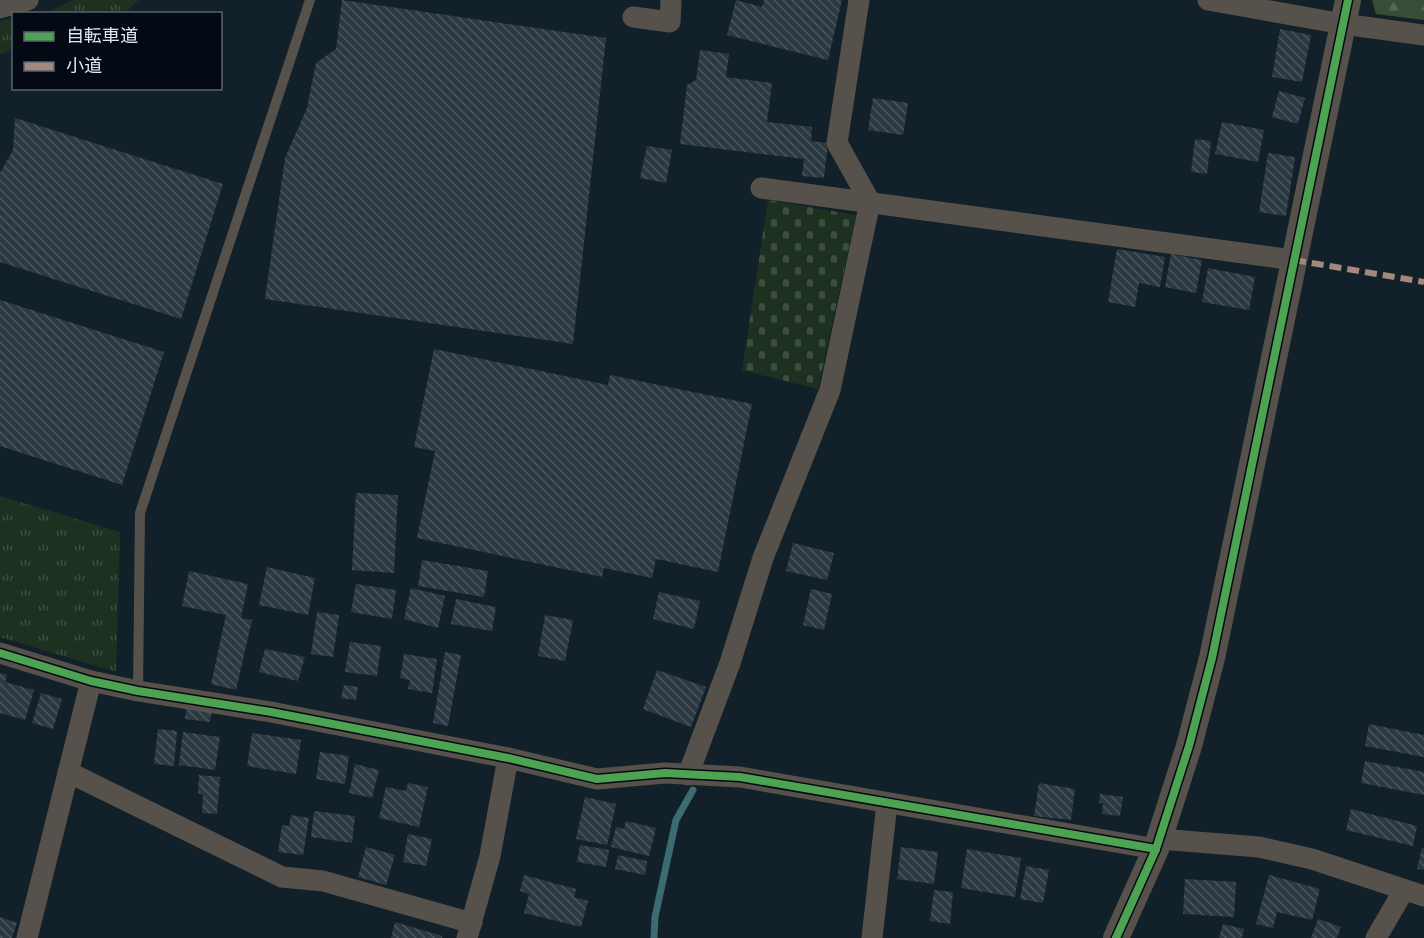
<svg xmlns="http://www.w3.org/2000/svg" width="1424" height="938" font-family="Cabin,'Noto Sans JP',sans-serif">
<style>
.grass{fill:url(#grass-tufts)}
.forest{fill:url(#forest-firs)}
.cemetery{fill:url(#cemetery-stones)}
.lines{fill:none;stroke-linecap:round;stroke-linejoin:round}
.stream{stroke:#3c6c71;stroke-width:7}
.building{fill:url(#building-back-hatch)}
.service{stroke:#56514a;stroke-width:10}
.minor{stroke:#56514a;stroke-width:21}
.tertiary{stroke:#56514a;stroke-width:26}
.quiet{stroke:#a5887d;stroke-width:6;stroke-dasharray:12 6;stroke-linecap:butt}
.cycleway-casing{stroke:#030a13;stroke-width:11}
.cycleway{stroke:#4ca352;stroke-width:8}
</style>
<defs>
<pattern id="grass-tufts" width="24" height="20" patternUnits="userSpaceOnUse" patternTransform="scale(1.5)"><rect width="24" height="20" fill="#1e3020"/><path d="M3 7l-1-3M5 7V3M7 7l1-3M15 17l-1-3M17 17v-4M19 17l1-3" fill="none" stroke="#3e4e41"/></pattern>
<pattern id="forest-firs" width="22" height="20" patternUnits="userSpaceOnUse" patternTransform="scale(1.5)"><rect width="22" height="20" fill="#364e37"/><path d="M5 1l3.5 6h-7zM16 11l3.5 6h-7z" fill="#526855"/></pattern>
<pattern id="cemetery-stones" width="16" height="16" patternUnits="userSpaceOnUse" patternTransform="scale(1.5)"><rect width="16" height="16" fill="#1e3020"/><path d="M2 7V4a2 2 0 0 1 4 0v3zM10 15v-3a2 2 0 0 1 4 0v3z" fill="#3e4e41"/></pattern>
<pattern id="building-back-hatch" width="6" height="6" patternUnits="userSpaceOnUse" patternTransform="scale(1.5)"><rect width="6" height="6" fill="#2c3942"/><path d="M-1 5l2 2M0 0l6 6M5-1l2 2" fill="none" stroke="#4a565e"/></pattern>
</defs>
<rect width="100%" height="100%" fill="#12202a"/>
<g class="grass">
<polygon points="73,0 139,0 125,13 39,13 51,11"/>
<polygon points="13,18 13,50 0,54 0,21"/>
<polygon points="0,496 120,532 116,672 0,637"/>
</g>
<polygon class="forest" points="1372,0 1424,0 1424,20 1376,14"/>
<polygon class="cemetery" points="768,200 856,215 818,389 742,370"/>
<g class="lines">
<polyline class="stream" points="654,938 655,917 676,820 693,790"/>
</g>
<g class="building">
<polygon points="342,0 606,38 573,344 265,299 285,158 307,108 316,63 336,49"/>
<polygon points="736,0 762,7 764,0 842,0 828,60 727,35"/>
<polygon points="1280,29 1311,35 1302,82 1272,77"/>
<polygon points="700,50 729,54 726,77 772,83 767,122 812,127 811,141 828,143 824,178 802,176 804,159 680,144 687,85 696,80"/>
<polygon points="1279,91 1305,98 1298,124 1272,117"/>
<polygon points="873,98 908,103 903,135 868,130"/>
<polygon points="15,118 223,184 181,319 0,262 0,173 13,150"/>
<polygon points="1222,122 1264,130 1258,162 1215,154"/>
<polygon points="1195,139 1211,141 1207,174 1191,172"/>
<polygon points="647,146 672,150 666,183 640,178"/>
<polygon points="1268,153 1295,157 1286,216 1259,212"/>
<polygon points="1117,249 1165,257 1160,287 1139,283 1135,307 1108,302"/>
<polygon points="1171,254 1202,260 1196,293 1165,287"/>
<polygon points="1208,268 1255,277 1249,310 1202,302"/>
<polygon points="0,300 164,352 122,485 0,446"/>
<polygon points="434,349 608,385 610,375 752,404 718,572 656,559 652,578 604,568 602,577 417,538 435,451 414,447"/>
<polygon points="356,493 398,495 394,573 352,570"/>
<polygon points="793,543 834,553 827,580 786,571"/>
<polygon points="422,560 488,571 484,597 418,586"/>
<polygon points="267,567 315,578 308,615 259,605"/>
<polygon points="189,571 248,584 241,618 252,620 236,690 211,684 226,615 182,606"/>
<polygon points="356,584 396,590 392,619 351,612"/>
<polygon points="411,588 445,596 438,628 404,619"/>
<polygon points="811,589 832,594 824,630 803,625"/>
<polygon points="659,592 700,601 694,629 653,619"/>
<polygon points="456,599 496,607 492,631 451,624"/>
<polygon points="317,612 339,615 333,657 311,654"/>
<polygon points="545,615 573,620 565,661 538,656"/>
<polygon points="350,642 381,646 377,676 345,672"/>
<polygon points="265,649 305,657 298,681 259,672"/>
<polygon points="445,652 461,655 448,726 433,723"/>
<polygon points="404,654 437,659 432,693 408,689 410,680 400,678"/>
<polygon points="657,670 706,687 691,727 643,709"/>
<polygon points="0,673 7,675 5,682 34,690 25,720 0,713"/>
<polygon points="344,685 358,687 356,700 341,698"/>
<polygon points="41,693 62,699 53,729 32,723"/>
<polygon points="187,705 212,709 210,722 185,719"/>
<polygon points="1369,724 1424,735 1424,757 1365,746"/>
<polygon points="158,729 177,731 174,766 154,764"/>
<polygon points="183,732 220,737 215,770 179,765"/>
<polygon points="252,733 301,740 296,774 247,766"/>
<polygon points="320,752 349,756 345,784 316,779"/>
<polygon points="1365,761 1424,772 1424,795 1361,783"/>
<polygon points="355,764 379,770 372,798 349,793"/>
<polygon points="199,775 220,777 217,814 202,813 203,795 198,793"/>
<polygon points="408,783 428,787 419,827 379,818 386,787 406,791"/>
<polygon points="1039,783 1075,789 1071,820 1034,816"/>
<polygon points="1100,794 1123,797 1120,816 1102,814 1103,803 1099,803"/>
<polygon points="585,797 616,804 607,845 576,839"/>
<polygon points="1351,809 1417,826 1413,846 1346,830"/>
<polygon points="314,811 355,816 352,843 311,837"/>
<polygon points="291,815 309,818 303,855 278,852 282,825 289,826"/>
<polygon points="626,821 656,828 649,856 611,847 616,827 624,829"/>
<polygon points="408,834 432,839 426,866 403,862"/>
<polygon points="580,845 609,850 606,867 577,862"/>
<polygon points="366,847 395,855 386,885 358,877"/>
<polygon points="901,847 938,852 934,884 897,879"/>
<polygon points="1422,848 1424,849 1424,870 1417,869"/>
<polygon points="967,849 1021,858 1015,897 961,888"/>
<polygon points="618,855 647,861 645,875 615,869"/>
<polygon points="1026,866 1049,870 1043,903 1020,899"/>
<polygon points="524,875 576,889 574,897 588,901 581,927 524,913 529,894 520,891"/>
<polygon points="1269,875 1320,889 1312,920 1277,912 1273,928 1256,924"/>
<polygon points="1185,879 1236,882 1234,917 1183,914"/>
<polygon points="934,890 953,892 950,924 930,921"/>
<polygon points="0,917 17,923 12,938 0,938"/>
<polygon points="1318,919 1341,927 1337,938 1311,938"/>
<polygon points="395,922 442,936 442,938 391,938"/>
<polygon points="1223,924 1244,929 1242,938 1219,938"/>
</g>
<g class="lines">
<polyline class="service" points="138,691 140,513 310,0"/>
<g class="minor">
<polyline points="1208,0 1343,24 1424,35"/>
<polyline points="0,8 28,0"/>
<polyline points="633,17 670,22 671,0"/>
<polyline points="761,188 1294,260"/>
<polyline points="0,653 91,681 138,691 271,712 508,758 597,779 665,773 740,777 1156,849"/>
<polyline points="68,772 282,877 323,881 472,923"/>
<polyline points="688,775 730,663 763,558 830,390 870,202 837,143 859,0"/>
<polyline points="1159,839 1259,847 1312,859 1424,896"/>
<polyline points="27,938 91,681"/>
<polyline points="467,938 490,856 508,758"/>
<polyline points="872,938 887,803"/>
<polyline points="1376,938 1404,890"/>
</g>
<polyline class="tertiary" points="1116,938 1156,849 1189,746 1212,658 1348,0"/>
<polyline class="quiet" points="1294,260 1424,282"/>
<defs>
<g id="cycleway">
<polyline points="0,653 91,681 138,691 271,712 508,758 597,779 665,773 740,777 1156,849"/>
<polyline points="1116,938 1156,849 1189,746 1212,658 1348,0"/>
</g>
</defs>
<use href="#cycleway" class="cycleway-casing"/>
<use href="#cycleway" class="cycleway"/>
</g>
<rect x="12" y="12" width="210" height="78" fill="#030a13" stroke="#59636e" stroke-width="1.5"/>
<rect x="24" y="32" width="30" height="9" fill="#4ca352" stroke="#59636e" stroke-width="1.5"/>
<text x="66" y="42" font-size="18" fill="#dae9f6">自転車道</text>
<rect x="24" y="62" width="30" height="9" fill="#a5887d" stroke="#59636e" stroke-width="1.5"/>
<text x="66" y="72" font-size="18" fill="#dae9f6">小道</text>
</svg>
